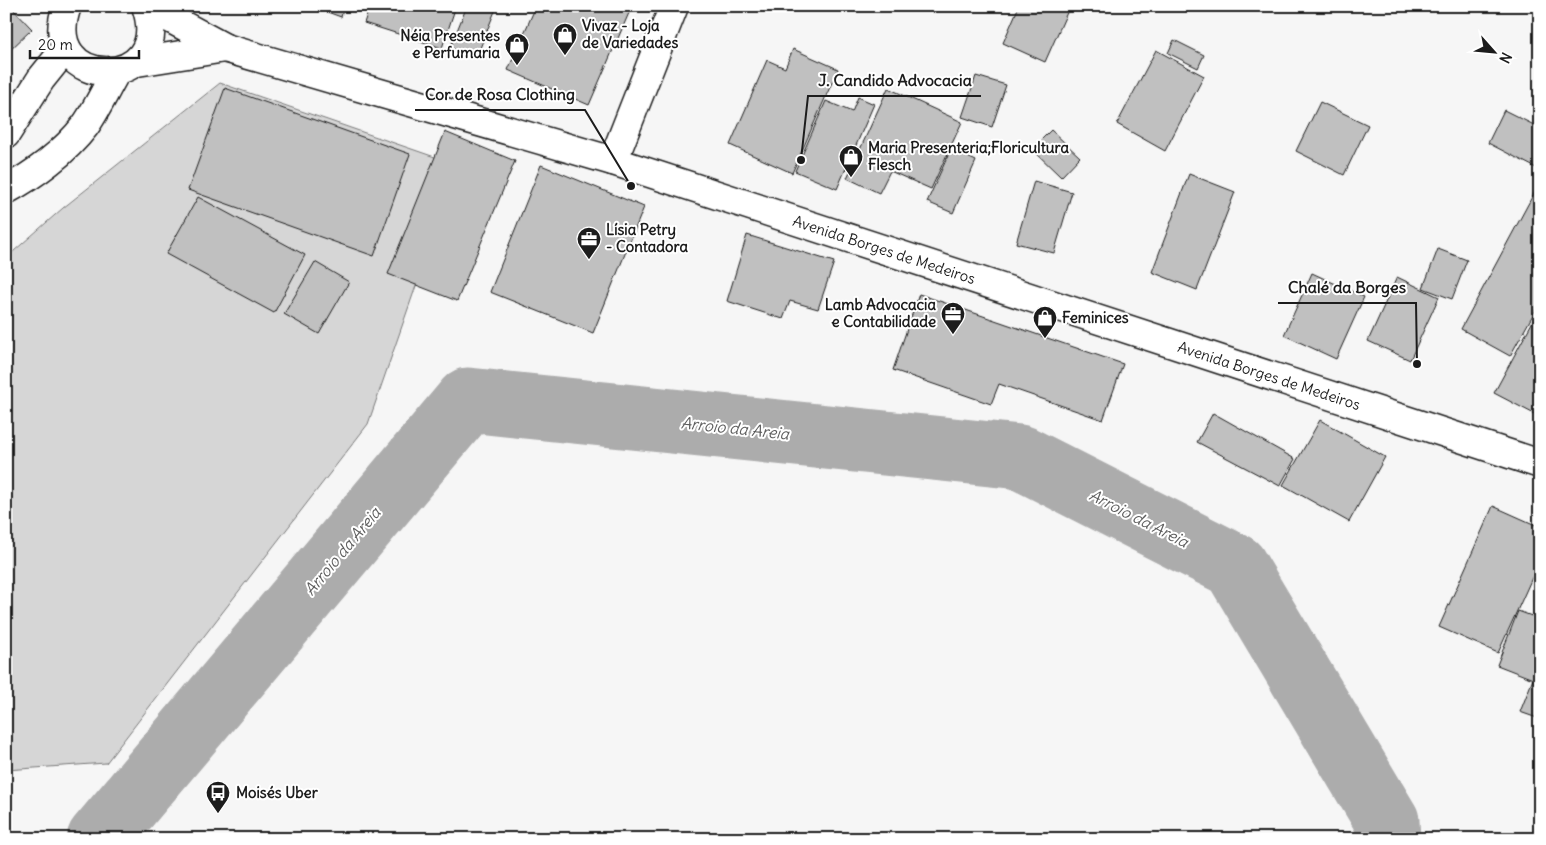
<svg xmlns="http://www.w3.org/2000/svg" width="1546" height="845" font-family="Delius,sans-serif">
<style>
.green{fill:#d6d6d6;stroke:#797979}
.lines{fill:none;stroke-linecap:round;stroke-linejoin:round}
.river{stroke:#acacac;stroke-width:65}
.building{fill:#c0c0c0;stroke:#1c1c1c}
.secondary-casing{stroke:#1c1c1c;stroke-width:31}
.primary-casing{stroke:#1c1c1c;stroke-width:31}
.secondary{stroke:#fff;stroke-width:28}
.primary{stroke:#fff;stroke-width:28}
.labels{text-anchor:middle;stroke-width:4;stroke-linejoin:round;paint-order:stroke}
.poi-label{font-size:15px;font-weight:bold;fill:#1c1c1c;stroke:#fff;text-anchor:start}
.street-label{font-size:15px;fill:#1c1c1c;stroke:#fff}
.water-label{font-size:16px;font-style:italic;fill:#5d5d5d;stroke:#fff}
.leader{fill:none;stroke:#1c1c1c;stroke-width:2}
.callout-dot{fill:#1c1c1c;stroke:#fff;stroke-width:2}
.callout-label{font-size:16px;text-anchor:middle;font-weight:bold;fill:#1c1c1c;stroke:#fff;stroke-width:4;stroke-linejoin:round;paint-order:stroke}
</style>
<rect width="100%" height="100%" fill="#f6f6f6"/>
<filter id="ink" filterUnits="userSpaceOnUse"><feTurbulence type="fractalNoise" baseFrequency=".02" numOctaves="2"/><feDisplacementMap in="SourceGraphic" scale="10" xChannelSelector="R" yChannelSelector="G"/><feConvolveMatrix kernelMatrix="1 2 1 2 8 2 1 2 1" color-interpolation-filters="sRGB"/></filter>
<g filter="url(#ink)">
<polygon class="green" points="220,83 458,165 368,424 106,763 6,770 6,258 63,208"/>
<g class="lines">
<polyline class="river" points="99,839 468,400 1020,457 1235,566 1387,821 1388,839"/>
</g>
<g class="building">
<polygon points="6,6 10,6 32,29 6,54"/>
<polygon points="311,6 344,6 341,17"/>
<polygon points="370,6 456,6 442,48 364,23"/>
<polygon points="467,6 497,6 476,58 450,48"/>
<polygon points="536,6 632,6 589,105 508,70"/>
<polygon points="1019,6 1069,8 1045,62 1003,43"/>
<polygon points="1174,40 1204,55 1198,68 1168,53"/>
<polygon points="793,49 838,69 792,173 730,145 767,60 785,68"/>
<polygon points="1156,50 1204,76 1165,151 1117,124"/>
<polygon points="976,76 1006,85 992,127 962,117"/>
<polygon points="225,88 410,154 374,256 188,190"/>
<polygon points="888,88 962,122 931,189 890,171 879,193 847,178"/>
<polygon points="858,97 874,104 837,189 795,171 826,101 852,112"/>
<polygon points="1320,102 1368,125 1344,175 1296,151"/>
<polygon points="1504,110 1540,128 1540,170 1488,143"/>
<polygon points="1051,130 1080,157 1061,177 1032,149"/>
<polygon points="445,132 515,161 457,301 388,274"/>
<polygon points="951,149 976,161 953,213 927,202"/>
<polygon points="541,165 644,207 593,333 490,292"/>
<polygon points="1189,174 1235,192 1197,290 1152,272"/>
<polygon points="1034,181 1072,192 1054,253 1016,243"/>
<polygon points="1540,182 1540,302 1510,356 1461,329"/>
<polygon points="198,197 305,255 274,313 166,254"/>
<polygon points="747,235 834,262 818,309 790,301 783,319 727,301"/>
<polygon points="1438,249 1467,260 1452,299 1423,288"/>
<polygon points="315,262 349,282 319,334 284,314"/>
<polygon points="1312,273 1364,297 1336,359 1284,335"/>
<polygon points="1397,277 1439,297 1410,360 1368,341"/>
<polygon points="919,294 1123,364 1103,420 999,384 991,404 893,370"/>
<polygon points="1540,308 1540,417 1494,393"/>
<polygon points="1213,413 1295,459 1280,486 1197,442"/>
<polygon points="1320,420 1385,457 1349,522 1283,485"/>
<polygon points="1493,506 1540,527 1540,560 1498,653 1439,627"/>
<polygon points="1518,611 1540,619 1540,719 1520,712 1533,679 1497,665"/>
</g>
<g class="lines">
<defs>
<g id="secondary">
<polyline points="147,6 225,48 613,161 1540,464"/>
<polyline points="137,62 225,48"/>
<polyline points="6,134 41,79 66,48"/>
<polyline points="613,161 674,6"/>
<path d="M6,190C34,175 65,152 85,126C96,111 106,89 116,72"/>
</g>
<path id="primary" d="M67,6C36,92 176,94 146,6"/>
</defs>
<use href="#secondary" class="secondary-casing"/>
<use href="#primary" class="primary-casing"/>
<use href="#secondary" class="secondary"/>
<use href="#primary" class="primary"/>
</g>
</g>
<defs>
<symbol id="shop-pin" viewBox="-11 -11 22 30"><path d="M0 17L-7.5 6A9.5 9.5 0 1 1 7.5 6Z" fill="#1c1c1c" stroke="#fff"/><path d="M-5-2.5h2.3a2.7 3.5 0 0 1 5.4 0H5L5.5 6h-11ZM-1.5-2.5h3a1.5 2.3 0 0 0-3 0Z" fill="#fff"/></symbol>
<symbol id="office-pin" viewBox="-11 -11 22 30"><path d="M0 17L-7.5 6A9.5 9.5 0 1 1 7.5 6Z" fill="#1c1c1c" stroke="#fff"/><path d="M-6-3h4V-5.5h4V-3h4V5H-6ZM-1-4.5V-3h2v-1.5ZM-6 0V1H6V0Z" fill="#fff"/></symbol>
<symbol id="bus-pin" viewBox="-11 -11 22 30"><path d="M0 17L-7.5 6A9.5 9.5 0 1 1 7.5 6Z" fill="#1c1c1c" stroke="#fff"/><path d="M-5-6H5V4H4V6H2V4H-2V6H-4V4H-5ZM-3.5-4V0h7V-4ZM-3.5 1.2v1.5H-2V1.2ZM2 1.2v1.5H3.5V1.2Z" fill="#fff"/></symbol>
</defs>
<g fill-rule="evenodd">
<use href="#shop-pin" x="551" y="21" width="28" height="38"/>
<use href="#shop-pin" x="503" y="31" width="28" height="38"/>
<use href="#shop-pin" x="837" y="143" width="28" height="38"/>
<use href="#office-pin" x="575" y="225" width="28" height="38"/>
<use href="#office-pin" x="939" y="300" width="28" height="38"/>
<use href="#shop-pin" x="1031" y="304" width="28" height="38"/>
<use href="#bus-pin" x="204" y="779" width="28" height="38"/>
</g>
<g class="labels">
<g class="poi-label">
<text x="582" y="31">Vivaz - Loja<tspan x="582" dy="17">de Variedades</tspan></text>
<text x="500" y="41" text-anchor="end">Néia Presentes<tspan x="500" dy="17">e Perfumaria</tspan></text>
<text x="868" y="153">Maria Presenteria;Floricultura<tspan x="868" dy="17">Flesch</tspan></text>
<text x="606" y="235">Lísia Petry<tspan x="606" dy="17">- Contadora</tspan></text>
<text x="936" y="310" text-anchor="end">Lamb Advocacia<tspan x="936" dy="17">e Contabilidade</tspan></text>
<text x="1062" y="323">Feminices</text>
<text x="236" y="798">Moisés Uber</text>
</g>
<g class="street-label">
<text transform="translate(884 250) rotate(18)" y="5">Avenida Borges de Medeiros</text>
<text transform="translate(1269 376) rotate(18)" y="5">Avenida Borges de Medeiros</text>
</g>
<g class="water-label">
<text transform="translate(735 428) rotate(6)" y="6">Arroio da Areia</text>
<text transform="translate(1139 518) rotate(27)" y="6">Arroio da Areia</text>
<text transform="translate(342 551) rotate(-50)" y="6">Arroio da Areia</text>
</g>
</g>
<path class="leader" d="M801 160L808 96H981M631 186L585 110H415M1417 364L1416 303H1278"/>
<g class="callout-dot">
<circle cx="801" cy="160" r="5"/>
<circle cx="631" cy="186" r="5"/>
<circle cx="1417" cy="364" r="5"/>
</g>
<g class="callout-label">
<text x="895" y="86">J. Candido Advocacia</text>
<text x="500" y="100">Cor de Rosa Clothing</text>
<text x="1347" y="293">Chalé da Borges</text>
</g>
<rect width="1546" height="845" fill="none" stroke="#fff" stroke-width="25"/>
<rect x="12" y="12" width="1521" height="820" fill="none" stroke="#1c1c1c" stroke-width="2" filter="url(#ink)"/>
<g transform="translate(1494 52) rotate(117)" stroke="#ffffff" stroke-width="4" paint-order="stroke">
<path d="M0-4L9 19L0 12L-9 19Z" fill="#1c1c1c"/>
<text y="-8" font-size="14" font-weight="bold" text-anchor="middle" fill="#1c1c1c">N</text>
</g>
<path d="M30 50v8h109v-8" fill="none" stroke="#1c1c1c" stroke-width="2.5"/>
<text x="38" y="50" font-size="15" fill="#1c1c1c" stroke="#ffffff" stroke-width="4" paint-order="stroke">20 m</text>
</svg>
